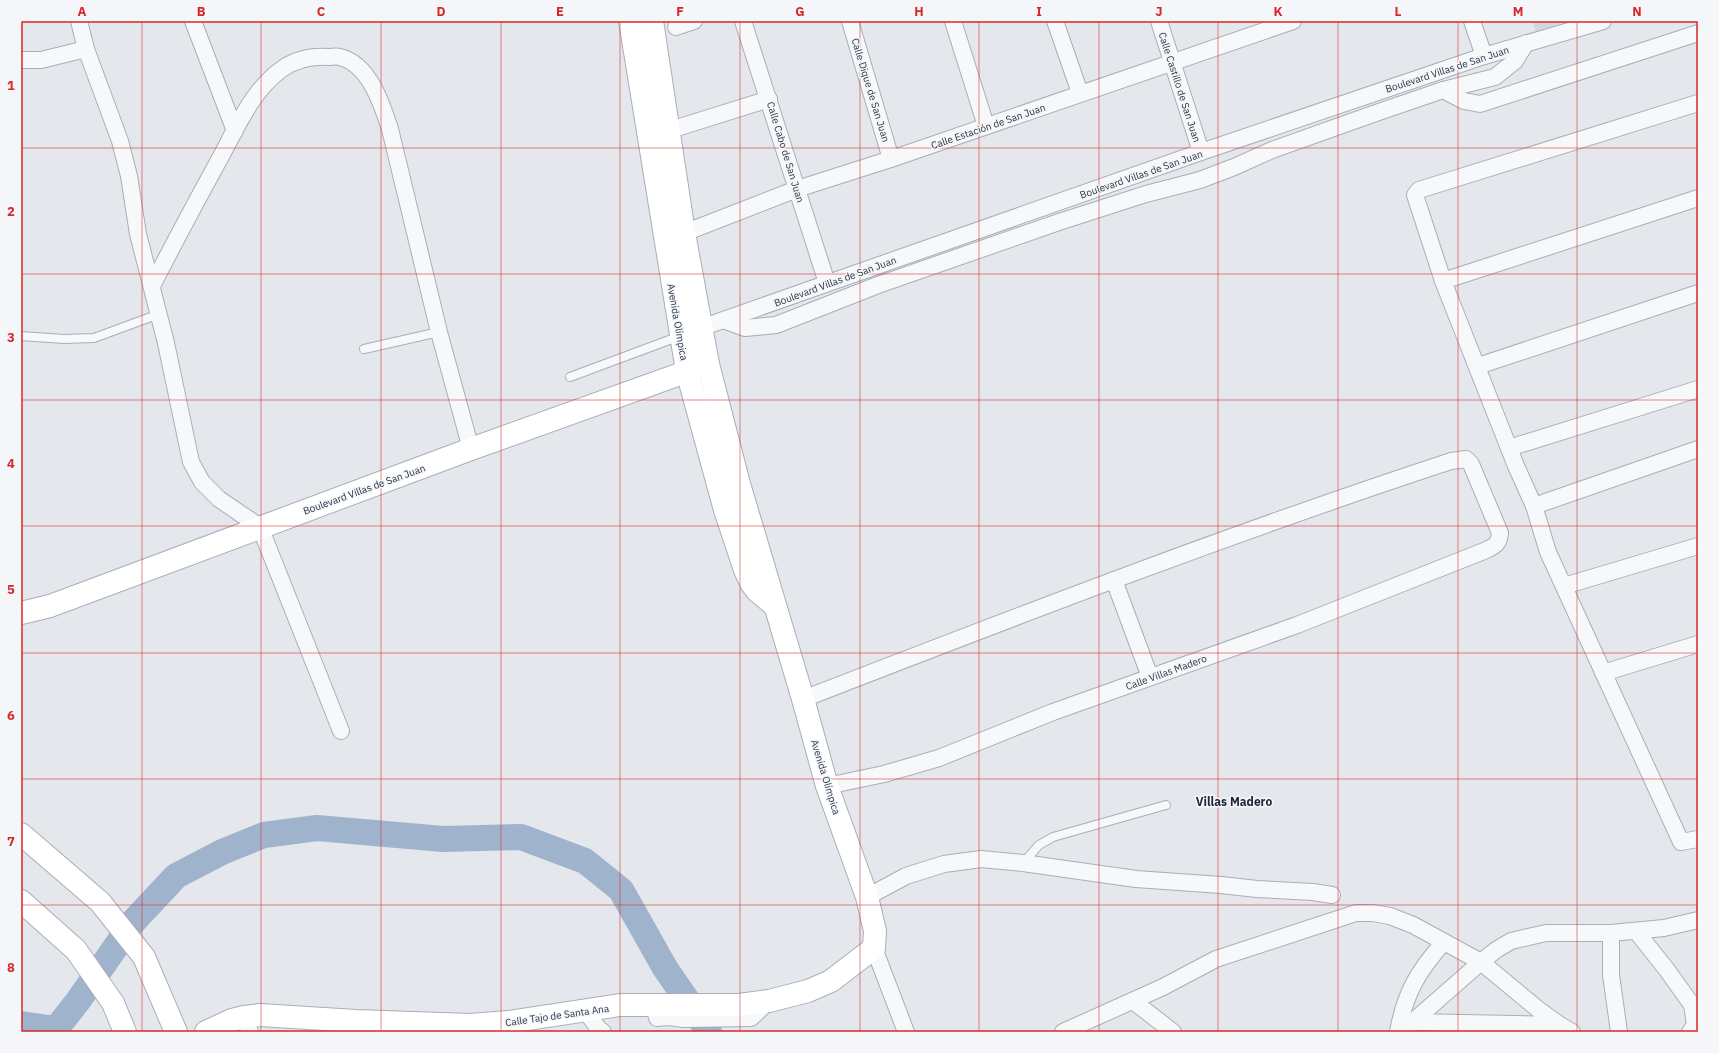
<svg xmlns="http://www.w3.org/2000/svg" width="1719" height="1053" font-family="'IBM Plex Sans',sans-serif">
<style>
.built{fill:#d2d6de}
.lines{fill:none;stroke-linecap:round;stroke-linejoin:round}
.river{stroke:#9fb4cc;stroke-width:26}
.lane-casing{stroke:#a9aeb7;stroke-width:10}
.street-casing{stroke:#a9aeb7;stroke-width:18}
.secondary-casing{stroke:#a9aeb7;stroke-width:24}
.lane{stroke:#f7f8fa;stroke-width:8}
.street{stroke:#f7f8fa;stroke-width:16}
.secondary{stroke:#fff;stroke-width:22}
.grid{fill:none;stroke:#d62828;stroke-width:1;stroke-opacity:0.55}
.labels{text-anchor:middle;stroke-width:3;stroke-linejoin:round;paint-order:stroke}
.street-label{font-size:10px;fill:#2b3445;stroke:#f4f6f9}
.quarter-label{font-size:12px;font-weight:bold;fill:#1d2536;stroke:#f4f6f9}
.neatline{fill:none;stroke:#d62828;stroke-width:1.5}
.grid-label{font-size:13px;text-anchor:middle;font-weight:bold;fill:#d62828}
</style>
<rect width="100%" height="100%" fill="#e4e7ec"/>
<polygon class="built" points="1532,21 1569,21 1536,31"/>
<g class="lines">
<polyline class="river" points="21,1024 56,1029 78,1001 133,922 176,876 222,852 264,835 317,828 443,839 521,837 585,861 621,890 665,968 709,1032"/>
<defs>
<g id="lane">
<polyline points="21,336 64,339 94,338 159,314"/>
<polyline points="364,349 439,332"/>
<polyline points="570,377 680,336"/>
<polyline points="1023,863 1039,845 1053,837 1166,805"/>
</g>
<g id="street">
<polyline points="79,21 86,49 120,141 129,176 138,234 166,343 191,462 202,482 219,499 260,527 341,731"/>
<polyline points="193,21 235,131"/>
<polyline points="743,21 827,283"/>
<polyline points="850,21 891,159"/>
<polyline points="953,21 986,126"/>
<polyline points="1055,21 1080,93"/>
<polyline points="1159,21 1201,152"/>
<polyline points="1472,21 1484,56"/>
<polyline points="676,27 694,21"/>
<polyline points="21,60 41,60 86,49"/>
<polyline points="1443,90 1464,101 1480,104 1698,33"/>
<polyline points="1698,103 1419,190 1415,195 1443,281 1516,466 1534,506 1548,552 1681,842 1698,839"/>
<polyline points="667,131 769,99"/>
<polyline points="684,233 797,189 891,159 1293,21"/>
<polyline points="1443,281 1698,198"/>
<path d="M152,286C174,243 196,202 219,160C236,129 252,90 282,69C296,59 311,56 328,57C332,57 336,56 340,57C369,64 382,104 390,129L439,332L471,449"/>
<polyline points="726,321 745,328 776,325 878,285 1059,222 1146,194 1200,180 1234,167 1272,150 1373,114 1443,90 1495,77 1515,61 1526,43"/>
<polyline points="692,331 1201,152 1484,56 1603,21"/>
<polyline points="1478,366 1698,293"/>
<polyline points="1509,448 1698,389"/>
<polyline points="1534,506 1698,449"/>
<polyline points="1114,580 1150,677"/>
<polyline points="1564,586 1698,546"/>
<polyline points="1603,673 1698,644"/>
<path d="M803,699C1017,616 1232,533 1451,461L1466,459L1471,464L1500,533C1499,545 1494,546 1484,551L1297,625L1053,712L939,758L884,774L827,786"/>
<polyline points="867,897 906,876 944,864 981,859 1023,863 1136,879 1221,885 1257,889 1313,892 1332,895"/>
<polyline points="1636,931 1667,970 1692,1005 1695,1025 1690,1032"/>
<polyline points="1611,933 1611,975 1619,1032"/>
<polyline points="874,948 906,1032"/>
<polyline points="1133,1001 1173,1032"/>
<polyline points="654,1005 657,1018 669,1017 684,1019 751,1018 769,1001"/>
<polyline points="585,1010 598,1028 603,1032"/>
<polyline points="244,1017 250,1032"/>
<polyline points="1412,1022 1560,1025"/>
<polyline points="1063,1032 1163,987 1216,959 1356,913 1373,913 1390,916 1413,925 1481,962 1539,1010 1560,1025 1572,1032"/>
<path d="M1398,1032C1405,993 1418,971 1444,942"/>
<polyline points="1401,1032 1481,962 1496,950 1511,941 1546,933 1611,933 1664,928 1698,920"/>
</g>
<g id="secondary">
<polyline points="630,21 687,371 725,510 745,570 751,583 757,591 774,605"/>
<polyline points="21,613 50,606 471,449 708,364"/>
<polyline points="21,834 100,902 144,957 176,1032"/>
<polyline points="21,901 76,950 113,1003 125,1032"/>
<polyline points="206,1032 232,1020 244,1017 260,1015 356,1021 470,1025 509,1022 620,1005 739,1005 769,1001 808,991 831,981 874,948 875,931 867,897 827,786 803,699 739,484 708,364 684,233 652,21"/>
</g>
</defs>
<use href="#lane" class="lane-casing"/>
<use href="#street" class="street-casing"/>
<use href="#secondary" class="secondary-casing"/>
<use href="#lane" class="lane"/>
<use href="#street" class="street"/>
<use href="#secondary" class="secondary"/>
</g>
<path class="grid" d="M142,21V1032M261,21V1032M381,21V1032M501,21V1032M620,21V1032M740,21V1032M860,21V1032M979,21V1032M1099,21V1032M1218,21V1032M1338,21V1032M1458,21V1032M1577,21V1032M21,148H1698M21,274H1698M21,400H1698M21,526H1698M21,653H1698M21,779H1698M21,905H1698"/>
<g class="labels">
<g class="street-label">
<text transform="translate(1447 69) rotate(-18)" y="4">Boulevard Villas de San Juan</text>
<text transform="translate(1180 87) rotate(72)" y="4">Calle Castillo de San Juan</text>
<text transform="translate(871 90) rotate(73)" y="4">Calle Dique de San Juan</text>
<text transform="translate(988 126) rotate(-19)" y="4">Calle Estación de San Juan</text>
<text transform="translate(786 152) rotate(73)" y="4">Calle Cabo de San Juan</text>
<text transform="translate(1141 174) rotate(-19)" y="4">Boulevard Villas de San Juan</text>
<text transform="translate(835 281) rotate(-20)" y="4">Boulevard Villas de San Juan</text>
<text transform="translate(678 322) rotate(80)" y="4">Avenida Olímpica</text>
<text transform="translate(364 489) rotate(-20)" y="4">Boulevard Villas de San Juan</text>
<text transform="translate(1166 672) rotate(-20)" y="4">Calle Villas Madero</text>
<text transform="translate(826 777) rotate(73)" y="4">Avenida Olímpica</text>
<text transform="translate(557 1015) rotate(-8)" y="4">Calle Tajo de Santa Ana</text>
</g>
<g class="quarter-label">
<text x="1234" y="806">Villas Madero</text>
</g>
</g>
<rect width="1719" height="1053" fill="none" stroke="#f4f6f9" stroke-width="44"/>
<rect x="22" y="22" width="1675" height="1009" class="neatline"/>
<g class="grid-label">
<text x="82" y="16">A</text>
<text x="201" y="16">B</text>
<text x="321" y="16">C</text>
<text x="441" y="16">D</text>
<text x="560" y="16">E</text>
<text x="680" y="16">F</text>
<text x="800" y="16">G</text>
<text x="919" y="16">H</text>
<text x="1039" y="16">I</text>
<text x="1159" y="16">J</text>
<text x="1278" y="16">K</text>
<text x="1398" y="16">L</text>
<text x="1518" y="16">M</text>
<text x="1637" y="16">N</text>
<text x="11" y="90">1</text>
<text x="11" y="216">2</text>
<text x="11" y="342">3</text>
<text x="11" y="468">4</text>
<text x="11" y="594">5</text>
<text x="11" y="720">6</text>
<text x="11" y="846">7</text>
<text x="11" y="972">8</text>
</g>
</svg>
